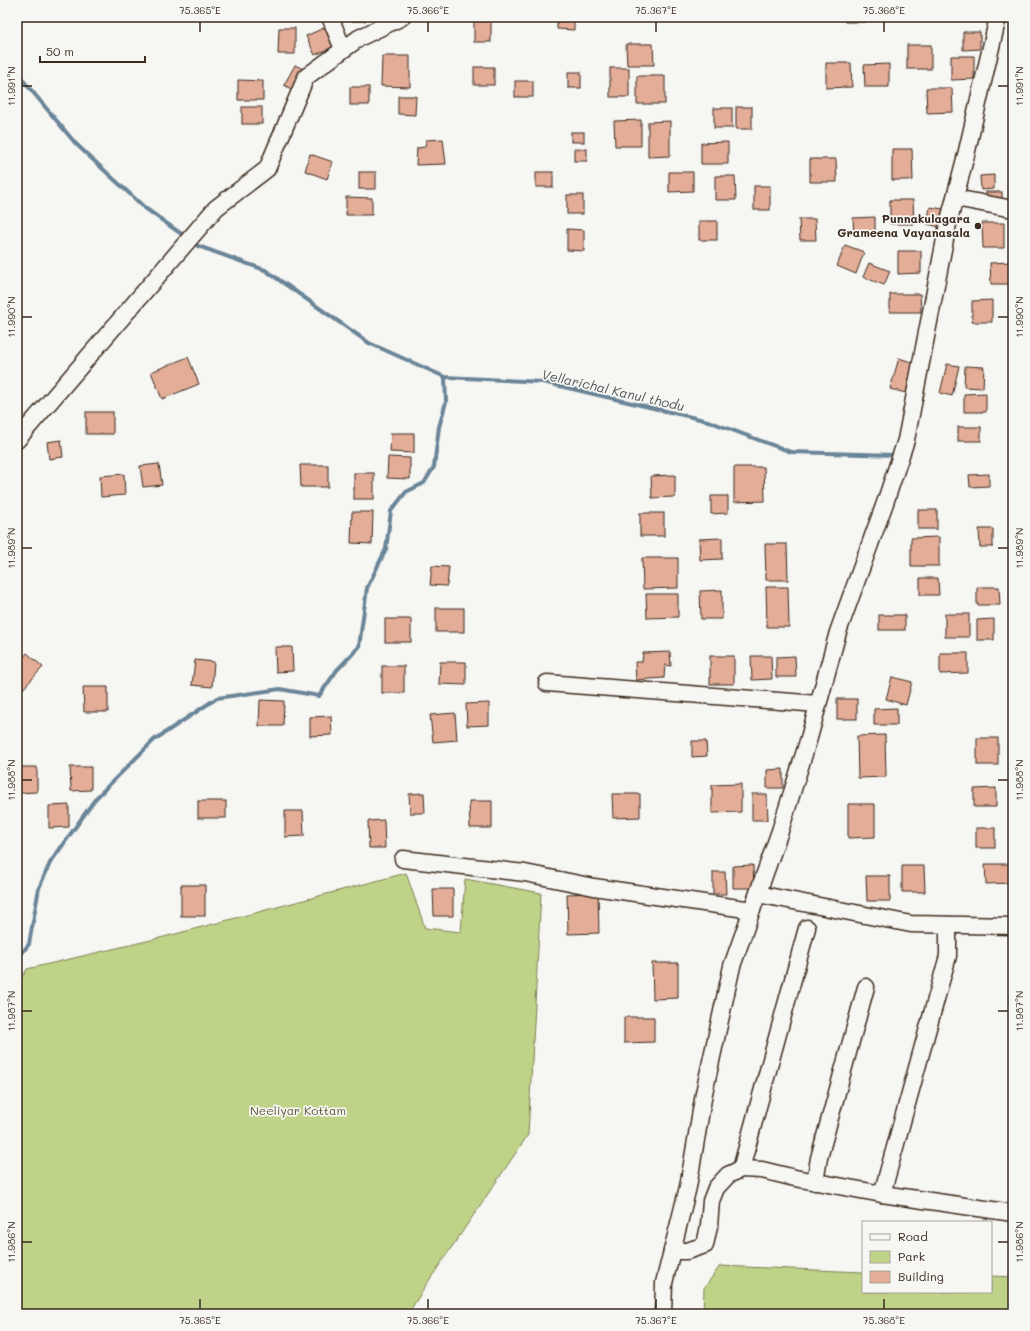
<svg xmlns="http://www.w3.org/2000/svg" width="1030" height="1331" font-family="Mali,sans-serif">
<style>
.green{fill:#bfd388;stroke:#7d7e53}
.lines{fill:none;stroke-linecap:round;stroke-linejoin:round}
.stream{stroke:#6b8598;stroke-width:4}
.building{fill:#e3ad98;stroke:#3b2a1e}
.minor-casing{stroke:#3b2a1e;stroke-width:19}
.minor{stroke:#f6f6f2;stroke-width:16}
.ticks{fill:none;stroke:#3b2a1e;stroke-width:1.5}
.poi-dot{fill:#3b2a1e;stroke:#f6f6f2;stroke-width:1.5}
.labels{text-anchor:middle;stroke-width:3.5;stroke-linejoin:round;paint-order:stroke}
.poi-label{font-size:12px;font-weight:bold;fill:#3b2a1e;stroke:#f6f6f2;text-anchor:end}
.park-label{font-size:12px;fill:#5c5438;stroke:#f6f6f2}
.water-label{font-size:13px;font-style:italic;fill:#53585b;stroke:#f6f6f2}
.neatline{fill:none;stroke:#3b2a1e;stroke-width:1.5}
.ticks-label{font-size:10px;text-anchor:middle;fill:#3b2a1e}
</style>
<rect width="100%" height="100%" fill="#f6f6f2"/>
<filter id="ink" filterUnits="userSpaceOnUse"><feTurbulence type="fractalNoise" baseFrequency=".025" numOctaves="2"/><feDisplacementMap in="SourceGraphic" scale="8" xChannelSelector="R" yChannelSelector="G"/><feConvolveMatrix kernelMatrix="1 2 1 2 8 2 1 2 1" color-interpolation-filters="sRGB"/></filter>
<g filter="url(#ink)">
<g class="green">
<polygon points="406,873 425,928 461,932 465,879 541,893 528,1135 426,1285 408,1314 17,1314 17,986 27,969 164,937"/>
<polygon points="720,1266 863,1272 863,1292 991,1292 991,1276 1013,1277 1013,1314 703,1314 704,1288"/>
</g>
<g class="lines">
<g class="stream">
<polyline points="17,73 76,144 145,208 187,238"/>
<polyline points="192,242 198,246 265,270 369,343 445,377 543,382 708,421 791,452 896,455"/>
<polyline points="17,959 29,944 39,888 50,863 96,798 154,740 217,698 280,689 319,696 337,670 359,647 367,588 386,549 391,511 406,492 424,483 434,467 439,427 446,402 445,377"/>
</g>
</g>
<g class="building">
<rect x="348" y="17" width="17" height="4"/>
<polygon points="557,17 574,17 574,30 557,29"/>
<rect x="845" y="17" width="20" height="5"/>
<rect x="474" y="21" width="17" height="21"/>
<polygon points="326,27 335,46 315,55 306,36"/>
<polygon points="279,28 295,28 295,54 278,54"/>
<polygon points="963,32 980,32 980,49 963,50"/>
<polygon points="626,44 653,44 654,65 627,65"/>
<rect x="907" y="45" width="24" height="24"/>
<polygon points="382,56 410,56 410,87 381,86"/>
<polygon points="951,56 974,56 974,79 951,80"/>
<polygon points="826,63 851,63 852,87 826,88"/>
<polygon points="889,64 889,87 865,87 864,65"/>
<polygon points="295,65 305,70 293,90 284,85"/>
<rect x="474" y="67" width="20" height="18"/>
<rect x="610" y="68" width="19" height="29"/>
<rect x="568" y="72" width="13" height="16"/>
<rect x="637" y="76" width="28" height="28"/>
<polygon points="238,80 263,81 263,100 238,100"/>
<rect x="515" y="81" width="18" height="16"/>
<rect x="350" y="87" width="19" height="18"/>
<polygon points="926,88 952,88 953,112 927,113"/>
<polygon points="398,96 416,96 415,115 398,114"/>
<rect x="242" y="107" width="20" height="17"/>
<rect x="736" y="107" width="16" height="22"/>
<rect x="714" y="108" width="18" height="20"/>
<polygon points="641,120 641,146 615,146 614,121"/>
<polygon points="670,121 670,156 648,157 648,122"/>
<rect x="571" y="132" width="13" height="10"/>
<polygon points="443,139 446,164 416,165 417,148 425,147 426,140"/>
<polygon points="728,142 728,164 701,164 701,143"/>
<rect x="574" y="149" width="13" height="12"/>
<polygon points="892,149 912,149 913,180 892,180"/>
<polygon points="310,154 333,162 327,179 305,171"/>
<polygon points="810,159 836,159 837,182 810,182"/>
<rect x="359" y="172" width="17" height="17"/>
<rect x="536" y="172" width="17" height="15"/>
<polygon points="669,172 693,172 693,191 669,192"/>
<polygon points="994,175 994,189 981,190 980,176"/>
<polygon points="715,176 735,176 736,200 715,200"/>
<rect x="754" y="186" width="16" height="24"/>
<rect x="986" y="192" width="16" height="9"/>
<rect x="567" y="195" width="16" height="19"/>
<polygon points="346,197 372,198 372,215 346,215"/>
<polygon points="890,200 913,200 914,224 890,224"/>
<polygon points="930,207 943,209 940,227 927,224"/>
<polygon points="875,217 875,236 854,236 853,218"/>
<polygon points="799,219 815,219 816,240 800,240"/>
<rect x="699" y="221" width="18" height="19"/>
<polygon points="982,223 1004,223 1004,248 983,248"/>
<polygon points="567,229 584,230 584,251 567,250"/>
<polygon points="845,245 864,252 856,274 837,266"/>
<polygon points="898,251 921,251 921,273 898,274"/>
<polygon points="1013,262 1013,284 991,284 990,263"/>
<polygon points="869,263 890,271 884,285 863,277"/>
<polygon points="890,294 920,294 921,312 890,312"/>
<polygon points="992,300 992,322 972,322 972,301"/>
<polygon points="188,357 199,384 162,399 151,372"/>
<polygon points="899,358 914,363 906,393 890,389"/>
<polygon points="947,364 959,366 952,396 940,393"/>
<polygon points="965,366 984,367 983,388 964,387"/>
<polygon points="986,393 986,412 964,412 964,394"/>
<rect x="86" y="412" width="27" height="22"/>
<rect x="958" y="427" width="23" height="14"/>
<polygon points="391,433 414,433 414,453 390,452"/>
<polygon points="61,440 63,457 49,459 47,442"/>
<polygon points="388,457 410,458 410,479 387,478"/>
<polygon points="159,464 162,485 143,487 140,466"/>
<polygon points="300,465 328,465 328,487 301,487"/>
<polygon points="734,467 764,467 765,501 734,502"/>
<rect x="354" y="473" width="20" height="26"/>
<polygon points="124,474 125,495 101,497 100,476"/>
<polygon points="989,474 989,486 970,487 969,475"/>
<polygon points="675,475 675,497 652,498 651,476"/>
<polygon points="711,496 728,496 728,513 711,514"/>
<rect x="918" y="510" width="19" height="19"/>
<rect x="1010" y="511" width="3" height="16"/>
<polygon points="352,512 373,512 372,544 351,543"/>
<rect x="640" y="513" width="24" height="23"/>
<polygon points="979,529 993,529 993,547 980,547"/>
<polygon points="939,537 939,566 911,566 911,538"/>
<polygon points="722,538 722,559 700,560 699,539"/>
<polygon points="765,544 787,544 788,580 766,580"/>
<polygon points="642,558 678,558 678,588 643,589"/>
<polygon points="432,566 449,567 447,586 430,585"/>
<polygon points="920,578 938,578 939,595 920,595"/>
<polygon points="766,587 788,587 789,627 767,627"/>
<polygon points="977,587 999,587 1000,605 977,605"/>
<polygon points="722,590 722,619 701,619 700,591"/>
<polygon points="646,594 678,594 678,617 647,618"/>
<rect x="436" y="608" width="28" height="24"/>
<rect x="945" y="614" width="24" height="23"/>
<rect x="879" y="615" width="26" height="15"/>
<rect x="385" y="619" width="26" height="23"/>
<polygon points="994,619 994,640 977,640 977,620"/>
<polygon points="275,647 292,647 293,671 276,672"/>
<polygon points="670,652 671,666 665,665 664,678 636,680 635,662 642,662 643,653"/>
<polygon points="27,653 43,667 21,691 17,687 17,665"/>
<polygon points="940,653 968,653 968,673 940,674"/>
<rect x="710" y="656" width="24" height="28"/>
<polygon points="751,656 771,656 772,679 752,680"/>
<polygon points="795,656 796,677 776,677 776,657"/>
<polygon points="195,660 214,662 212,687 192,685"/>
<polygon points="440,662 466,662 466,685 439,684"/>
<rect x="382" y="666" width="22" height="27"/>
<polygon points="892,677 912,682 906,705 886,699"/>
<polygon points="83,687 108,687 108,712 84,712"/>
<rect x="837" y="699" width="20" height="20"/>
<polygon points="260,700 284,701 283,726 259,726"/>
<polygon points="489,703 489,725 467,726 466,704"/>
<polygon points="897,708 897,725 874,725 874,709"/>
<polygon points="455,713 457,740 433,742 430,715"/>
<polygon points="331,716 332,735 310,736 310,717"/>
<polygon points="885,735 886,777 858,778 857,736"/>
<rect x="977" y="738" width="21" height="27"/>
<polygon points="692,741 706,741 707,756 692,757"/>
<polygon points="17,767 37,767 37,792 17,793"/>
<polygon points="70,767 91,767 91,790 71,791"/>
<polygon points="783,769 783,788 767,788 767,770"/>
<polygon points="741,784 741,812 712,813 712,785"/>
<polygon points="996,788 996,807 974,807 974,789"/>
<polygon points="424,793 425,813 410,813 409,794"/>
<polygon points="612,794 640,794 640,817 613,818"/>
<polygon points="752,794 767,794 768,820 752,820"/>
<rect x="198" y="801" width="28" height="17"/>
<polygon points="469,801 492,801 492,828 470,828"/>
<polygon points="848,804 875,804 875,837 848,838"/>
<polygon points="69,805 69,827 49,828 49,806"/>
<polygon points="285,811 303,811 304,836 285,837"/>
<polygon points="384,820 385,848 369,848 368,821"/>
<rect x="976" y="828" width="19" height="20"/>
<polygon points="985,864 1010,864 1010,883 986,884"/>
<polygon points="753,865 754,888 733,888 733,866"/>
<polygon points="902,866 924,866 925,892 902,892"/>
<polygon points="713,872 725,872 726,894 713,894"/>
<polygon points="866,876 890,876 890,901 867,901"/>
<rect x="181" y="885" width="24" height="31"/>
<polygon points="433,889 453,889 453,916 434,916"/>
<polygon points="598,893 599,933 568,934 567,894"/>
<polygon points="652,963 678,963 678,998 653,999"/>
<polygon points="624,1017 654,1017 654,1042 624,1043"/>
</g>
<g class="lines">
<defs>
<g id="minor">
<polyline points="330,17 343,49"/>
<polyline points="955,198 1013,209"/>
<polyline points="17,440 216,208 267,169 306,77 359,38 402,17"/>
<polyline points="547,683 818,704"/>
<polyline points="403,859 525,873 594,887 752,910"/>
<polyline points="758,894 911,924 1013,926"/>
<polyline points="741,1169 807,928"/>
<polyline points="815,1182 819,1158 866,987"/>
<polyline points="882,1194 948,956 948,925"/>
<polyline points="672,1251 687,1251 705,1245 709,1226 711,1201 716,1188 728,1175 741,1169 762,1170 795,1178 882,1194 1013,1213"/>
<polyline points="663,1314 664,1283 688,1187 704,1093 732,966 780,831 809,738 838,632 885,503 906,440 948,224 966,155 998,17"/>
</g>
</defs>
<use href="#minor" class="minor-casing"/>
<use href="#minor" class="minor"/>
</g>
</g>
<path class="ticks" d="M200,22V32M428,22V32M656,22V32M884,22V32M22,86H32M998,86H1008M22,317H32M998,317H1008M22,548H32M998,548H1008M22,780H32M998,780H1008M22,1011H32M998,1011H1008M22,1242H32M998,1242H1008M200,1299V1309M428,1299V1309M656,1299V1309M884,1299V1309"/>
<circle class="poi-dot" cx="978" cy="226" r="4"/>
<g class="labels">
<g class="poi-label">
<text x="970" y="223">Punnakulagara<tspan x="970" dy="14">Grameena Vayanasala</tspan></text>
</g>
<g class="park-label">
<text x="298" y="1115">Neeliyar Kottam</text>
</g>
<g class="water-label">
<text transform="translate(613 390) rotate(13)" y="5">Vellarichal Kanul thodu</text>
</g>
</g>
<rect width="1030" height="1331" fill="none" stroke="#f6f6f2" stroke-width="44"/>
<rect x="862" y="1221" width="130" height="72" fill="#f6f6f2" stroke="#aba49d"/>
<rect x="870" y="1234" width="20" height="6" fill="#f6f6f2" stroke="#aba49d"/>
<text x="898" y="1241" font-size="12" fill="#3b2a1e">Road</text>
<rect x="870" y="1251" width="20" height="12" fill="#bfd388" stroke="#aba49d"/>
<text x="898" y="1261" font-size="12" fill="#3b2a1e">Park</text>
<rect x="870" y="1271" width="20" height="12" fill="#e3ad98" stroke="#aba49d"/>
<text x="898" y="1281" font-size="12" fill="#3b2a1e">Building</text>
<path d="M40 56v6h105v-6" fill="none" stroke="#3b2a1e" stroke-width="2"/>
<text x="46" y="56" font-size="12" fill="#3b2a1e" stroke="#f6f6f2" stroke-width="3" paint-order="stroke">50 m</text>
<rect x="22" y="22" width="986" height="1287" class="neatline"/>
<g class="ticks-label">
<text x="200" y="14">75.365°E</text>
<text x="428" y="14">75.366°E</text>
<text x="656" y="14">75.367°E</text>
<text x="884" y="14">75.368°E</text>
<text transform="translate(11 86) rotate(-90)" y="4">11.991°N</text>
<text transform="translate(1019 86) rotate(-90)" y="4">11.991°N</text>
<text transform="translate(11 317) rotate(-90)" y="4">11.990°N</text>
<text transform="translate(1019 317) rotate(-90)" y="4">11.990°N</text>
<text transform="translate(11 548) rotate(-90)" y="4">11.989°N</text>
<text transform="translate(1019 548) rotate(-90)" y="4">11.989°N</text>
<text transform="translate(11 780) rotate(-90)" y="4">11.988°N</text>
<text transform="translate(1019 780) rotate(-90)" y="4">11.988°N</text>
<text transform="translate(11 1011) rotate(-90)" y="4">11.987°N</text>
<text transform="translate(1019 1011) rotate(-90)" y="4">11.987°N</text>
<text transform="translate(11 1242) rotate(-90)" y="4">11.986°N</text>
<text transform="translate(1019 1242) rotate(-90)" y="4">11.986°N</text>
<text x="200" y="1324">75.365°E</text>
<text x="428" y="1324">75.366°E</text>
<text x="656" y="1324">75.367°E</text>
<text x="884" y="1324">75.368°E</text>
</g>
</svg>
